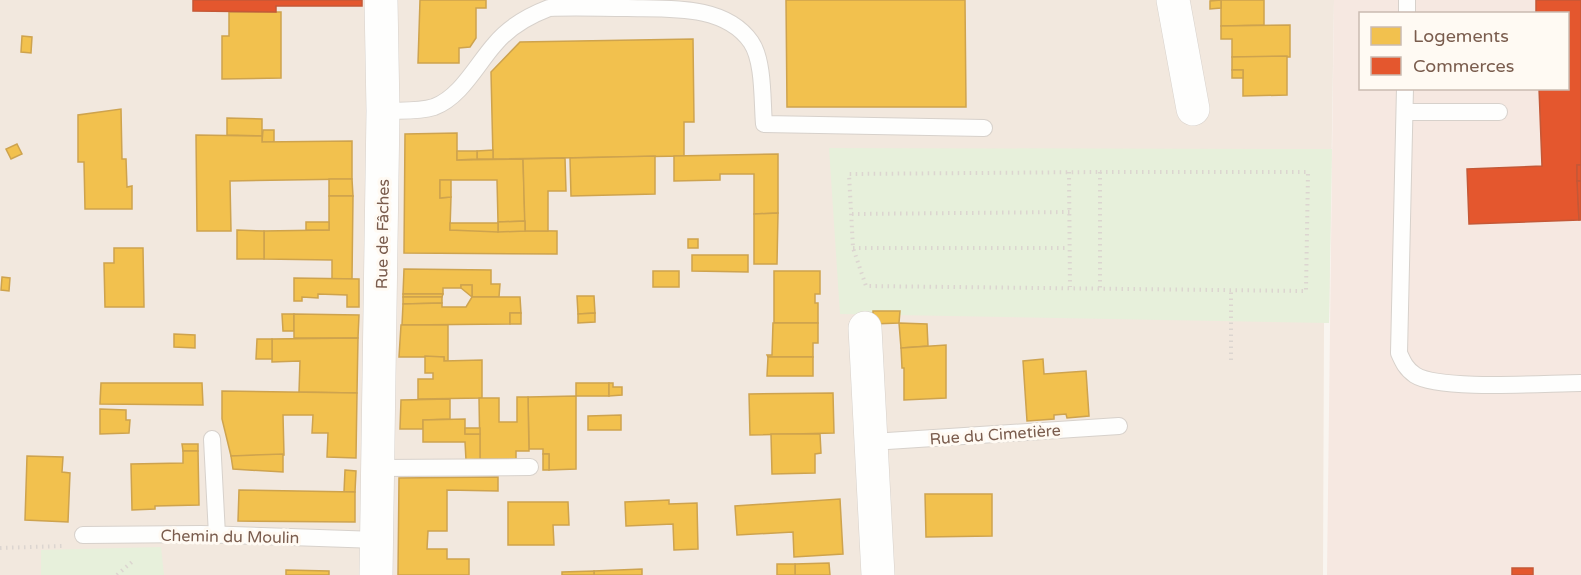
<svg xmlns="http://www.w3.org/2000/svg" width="1581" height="575" font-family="'Varela Round',sans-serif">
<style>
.residential{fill:#f2e8de}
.commercial{fill:#f6e8e1;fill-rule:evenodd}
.green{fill:#e7f0db}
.homes{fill:#f2c14e;stroke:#cea34e;stroke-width:1.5}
.shops{fill:#e4572e;stroke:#c45837;stroke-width:1.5}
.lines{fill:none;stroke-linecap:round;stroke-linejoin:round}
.service-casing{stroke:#d7d1cb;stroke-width:18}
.minor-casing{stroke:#d7d1cb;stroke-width:34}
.tertiary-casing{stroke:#d7d1cb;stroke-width:34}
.path{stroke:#dcd5d0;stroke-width:4;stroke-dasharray:1.5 4.5;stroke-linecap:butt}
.service{stroke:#fefefd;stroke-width:16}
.minor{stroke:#fefefd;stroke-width:33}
.tertiary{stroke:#fefefd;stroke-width:33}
.labels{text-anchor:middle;stroke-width:6;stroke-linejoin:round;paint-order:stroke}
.street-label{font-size:16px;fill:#7a5c4d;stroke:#fffaf3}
</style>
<rect width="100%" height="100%" fill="#f9f5f0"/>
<polygon class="residential" points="0,0 1334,0 1329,323 1324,323 1323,575 0,575"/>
<path class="commercial" d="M1334,0H1581V575H1327ZM1360,14H1568V88H1360Z"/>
<g class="green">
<polygon points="829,148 1332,149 1329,323 840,314"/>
<polygon points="161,547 164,575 41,575 41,550"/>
</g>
<g class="homes">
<polygon points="420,0 486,0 486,8 476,8 476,38 470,47 459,48 459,63 418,63"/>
<polygon points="786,0 965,0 966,107 787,107"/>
<polygon points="1210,0 1264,0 1264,25 1221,26 1221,0"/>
<polygon points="1221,0 1221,8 1210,9 1210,1"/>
<polygon points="229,12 281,12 281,78 222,79 222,36 229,36"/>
<polygon points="1290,25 1290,57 1232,57 1232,39 1221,39 1221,26"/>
<polygon points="22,36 32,37 31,53 21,52"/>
<polygon points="693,39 694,122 684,122 684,156 493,159 491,72 520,42"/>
<polygon points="1287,56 1287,95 1243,96 1243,70 1232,70 1232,57"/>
<rect x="1232" y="70" width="11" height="8"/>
<polygon points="121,109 122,159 126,159 127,187 132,186 132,209 85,209 84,162 78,162 78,115"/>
<polygon points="227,118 262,119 262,136 227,135"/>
<polygon points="263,130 274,130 274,142 262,142"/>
<polygon points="457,133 457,160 523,159 525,221 498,222 497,180 440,180 440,198 451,197 450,230 557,231 557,254 404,253 405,134"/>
<polygon points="196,135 262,136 262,142 352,141 352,179 230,181 231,231 197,231"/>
<polygon points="17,144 22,154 11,159 6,149"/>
<polygon points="493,150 493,159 477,159 477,151"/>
<polygon points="457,151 477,151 477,159 457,160"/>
<polygon points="778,154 778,213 754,214 754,174 720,174 720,180 674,181 674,156"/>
<polygon points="655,156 655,194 571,196 570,158"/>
<polygon points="565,158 566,191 548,191 548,231 525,231 523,159"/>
<polygon points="329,179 352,179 353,196 329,196"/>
<polygon points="440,180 451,180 451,197 440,198"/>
<polygon points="329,196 353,196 352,279 332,279 332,260 264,259 264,231 329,230"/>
<polygon points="778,213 777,264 754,264 754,214"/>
<polygon points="525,221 525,231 498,232 498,222"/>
<rect x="306" y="222" width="23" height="8"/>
<polygon points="450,223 498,223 498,232 450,230"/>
<polygon points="237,230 264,231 264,259 237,259"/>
<rect x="688" y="239" width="10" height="9"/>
<polygon points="114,248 143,248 144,307 105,307 104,263 114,263"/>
<polygon points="692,255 748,255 748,272 692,271"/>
<polygon points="404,269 491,270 491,284 500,284 499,297 472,297 472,285 461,285 461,288 443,288 443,294 403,294"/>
<rect x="653" y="271" width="26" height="16"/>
<polygon points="774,271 820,271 820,294 815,294 815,303 818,303 818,323 774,323"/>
<polygon points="2,277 10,278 9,291 1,290"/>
<polygon points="294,278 359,279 359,307 347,307 347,295 318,294 318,298 302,297 302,301 294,301"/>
<polygon points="461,285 472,285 472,297 461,288"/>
<polygon points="403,294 443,294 442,297 403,297"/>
<polygon points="577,296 594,296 595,313 578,314"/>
<polygon points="403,297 442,297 442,303 403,304"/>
<polygon points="472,297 520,297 521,313 510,313 510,324 402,325 403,304 442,303 442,307 466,307"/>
<polygon points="873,311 900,311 899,323 873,324"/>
<rect x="510" y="313" width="11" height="11"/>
<polygon points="595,313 595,322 578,323 578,314"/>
<polygon points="282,314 294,314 294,331 283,331"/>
<polygon points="294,314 359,315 358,338 294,338"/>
<polygon points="773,323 818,323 818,343 813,343 813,357 768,357 767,355 772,355"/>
<polygon points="899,323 927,324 928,346 901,348"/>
<polygon points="401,325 448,325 448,361 444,361 444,357 399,357"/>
<polygon points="174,334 195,335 195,348 174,347"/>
<polygon points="358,338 357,393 299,392 300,361 272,362 272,339"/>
<polygon points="257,339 272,339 272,359 256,359"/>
<polygon points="946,345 946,398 904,400 904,368 902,368 901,348"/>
<polygon points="425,356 444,357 444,361 482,360 482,398 418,399 418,379 433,379 433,373 425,373"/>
<polygon points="768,357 813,357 813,376 767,376"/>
<polygon points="1043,359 1044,374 1086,371 1089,416 1067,418 1066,414 1054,415 1054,419 1027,421 1023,361"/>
<polygon points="101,383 202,383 203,405 100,404"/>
<rect x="576" y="383" width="33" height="13"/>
<polygon points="609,383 613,383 613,387 622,387 622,395 609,396"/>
<polygon points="222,391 357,393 356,458 327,457 328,433 312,433 313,415 283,415 284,455 231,456 222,419"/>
<polygon points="833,393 834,433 750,435 749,394"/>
<polygon points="576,396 576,469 549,470 549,454 543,454 543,449 529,449 528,397"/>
<polygon points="517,397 528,397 529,451 516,451 516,459 480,459 479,398 499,398 499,422 517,422"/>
<polygon points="450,399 450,419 423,420 423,429 400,429 401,400"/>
<polygon points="100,409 126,410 126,420 130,420 129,433 100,434"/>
<polygon points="621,415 621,430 588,430 588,416"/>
<polygon points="465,419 465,434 480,434 480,459 466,460 465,442 423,442 423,420"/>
<rect x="465" y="428" width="15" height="6"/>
<polygon points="771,434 820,434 821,453 815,454 815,473 772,474"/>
<polygon points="182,444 198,444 198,451 183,451"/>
<polygon points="183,451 198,451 199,505 155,506 155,509 132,510 131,464 183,463"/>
<polygon points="283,454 283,472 233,469 231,456"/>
<rect x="543" y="454" width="6" height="16"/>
<polygon points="27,456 63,457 62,472 70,473 68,522 25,520"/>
<polygon points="345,470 356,471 355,492 344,492"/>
<polygon points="498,477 498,491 447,490 447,531 428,531 427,549 447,549 447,559 469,559 469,575 398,575 399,478"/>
<polygon points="239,490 355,492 355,522 238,521"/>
<polygon points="925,494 992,494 992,536 926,537"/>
<polygon points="840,499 843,554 794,557 793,532 737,535 735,506"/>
<polygon points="669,500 669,504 697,503 698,549 674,550 673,524 626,526 625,502"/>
<polygon points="508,502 568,502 569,525 553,525 554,545 508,545"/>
<polygon points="829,563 830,575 795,575 795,564"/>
<rect x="777" y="564" width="18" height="11"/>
<polygon points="642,569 642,575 594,575 594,571"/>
<polygon points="286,570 329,571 329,575 286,575"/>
<polygon points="594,571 594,575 562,575 562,572"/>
</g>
<g class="shops">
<polygon points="193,0 362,0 362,6 276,6 276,12 193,11"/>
<polygon points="1536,0 1581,0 1581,165 1577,165 1579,220 1469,224 1467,169 1542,166 1539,88 1568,88 1568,14 1536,14"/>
<rect x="1577" y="165" width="4" height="16"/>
<polygon points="1577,181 1581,181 1581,220 1579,220"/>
<rect x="1512" y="568" width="21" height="7"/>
</g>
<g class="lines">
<defs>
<g id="service">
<polyline points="1407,14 1407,0"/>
<path d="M1405,88L1399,353C1403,362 1406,369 1415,375C1440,391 1547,383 1581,383"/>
<path d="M383,111C400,110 418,112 434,107C461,97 477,64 495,44C509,27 528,16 549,8C575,7 601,8 627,8C668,9 725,4 751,42C764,61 762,101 764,124L984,128"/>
<polyline points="1405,112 1499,112"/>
<polyline points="212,439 217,535"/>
<polyline points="872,442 1119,426"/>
<polyline points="378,468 530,467"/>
<polyline points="83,535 201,534 377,540"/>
</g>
<g id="minor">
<polyline points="1173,0 1193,109"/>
<polyline points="865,328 878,575"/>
</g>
<polyline id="tertiary" points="376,575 383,111 381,0"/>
</defs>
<use href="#service" class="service-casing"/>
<use href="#minor" class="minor-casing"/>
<use href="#tertiary" class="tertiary-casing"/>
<g class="path">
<polyline points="1069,172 1070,287"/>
<polygon points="1100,172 1308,172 1306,291 866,286 853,248 849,174"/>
<polyline points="1100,172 1100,288"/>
<polyline points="852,214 1070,212"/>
<polyline points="853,248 1069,248"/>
<polyline points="1231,360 1231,290"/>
<polyline points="0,548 62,546"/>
<polyline points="117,575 133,561"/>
</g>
<use href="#service" class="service"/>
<use href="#minor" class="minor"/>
<use href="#tertiary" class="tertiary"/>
</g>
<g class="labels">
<g class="street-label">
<text transform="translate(382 234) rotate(-89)" y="6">Rue de Fâches</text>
<text transform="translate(995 434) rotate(-4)" y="6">Rue du Cimetière</text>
<text transform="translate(230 536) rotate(1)" y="6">Chemin du Moulin</text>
</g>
</g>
<rect x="1359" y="12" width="210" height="78" fill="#fffaf3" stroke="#cabbb1" stroke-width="1.5"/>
<rect x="1371" y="27" width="30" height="18" fill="#f2c14e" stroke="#cabbb1" stroke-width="1.5"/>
<text x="1413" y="42" font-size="18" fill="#7a5c4d">Logements</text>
<rect x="1371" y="57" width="30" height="18" fill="#e4572e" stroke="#cabbb1" stroke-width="1.5"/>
<text x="1413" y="72" font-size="18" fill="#7a5c4d">Commerces</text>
</svg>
